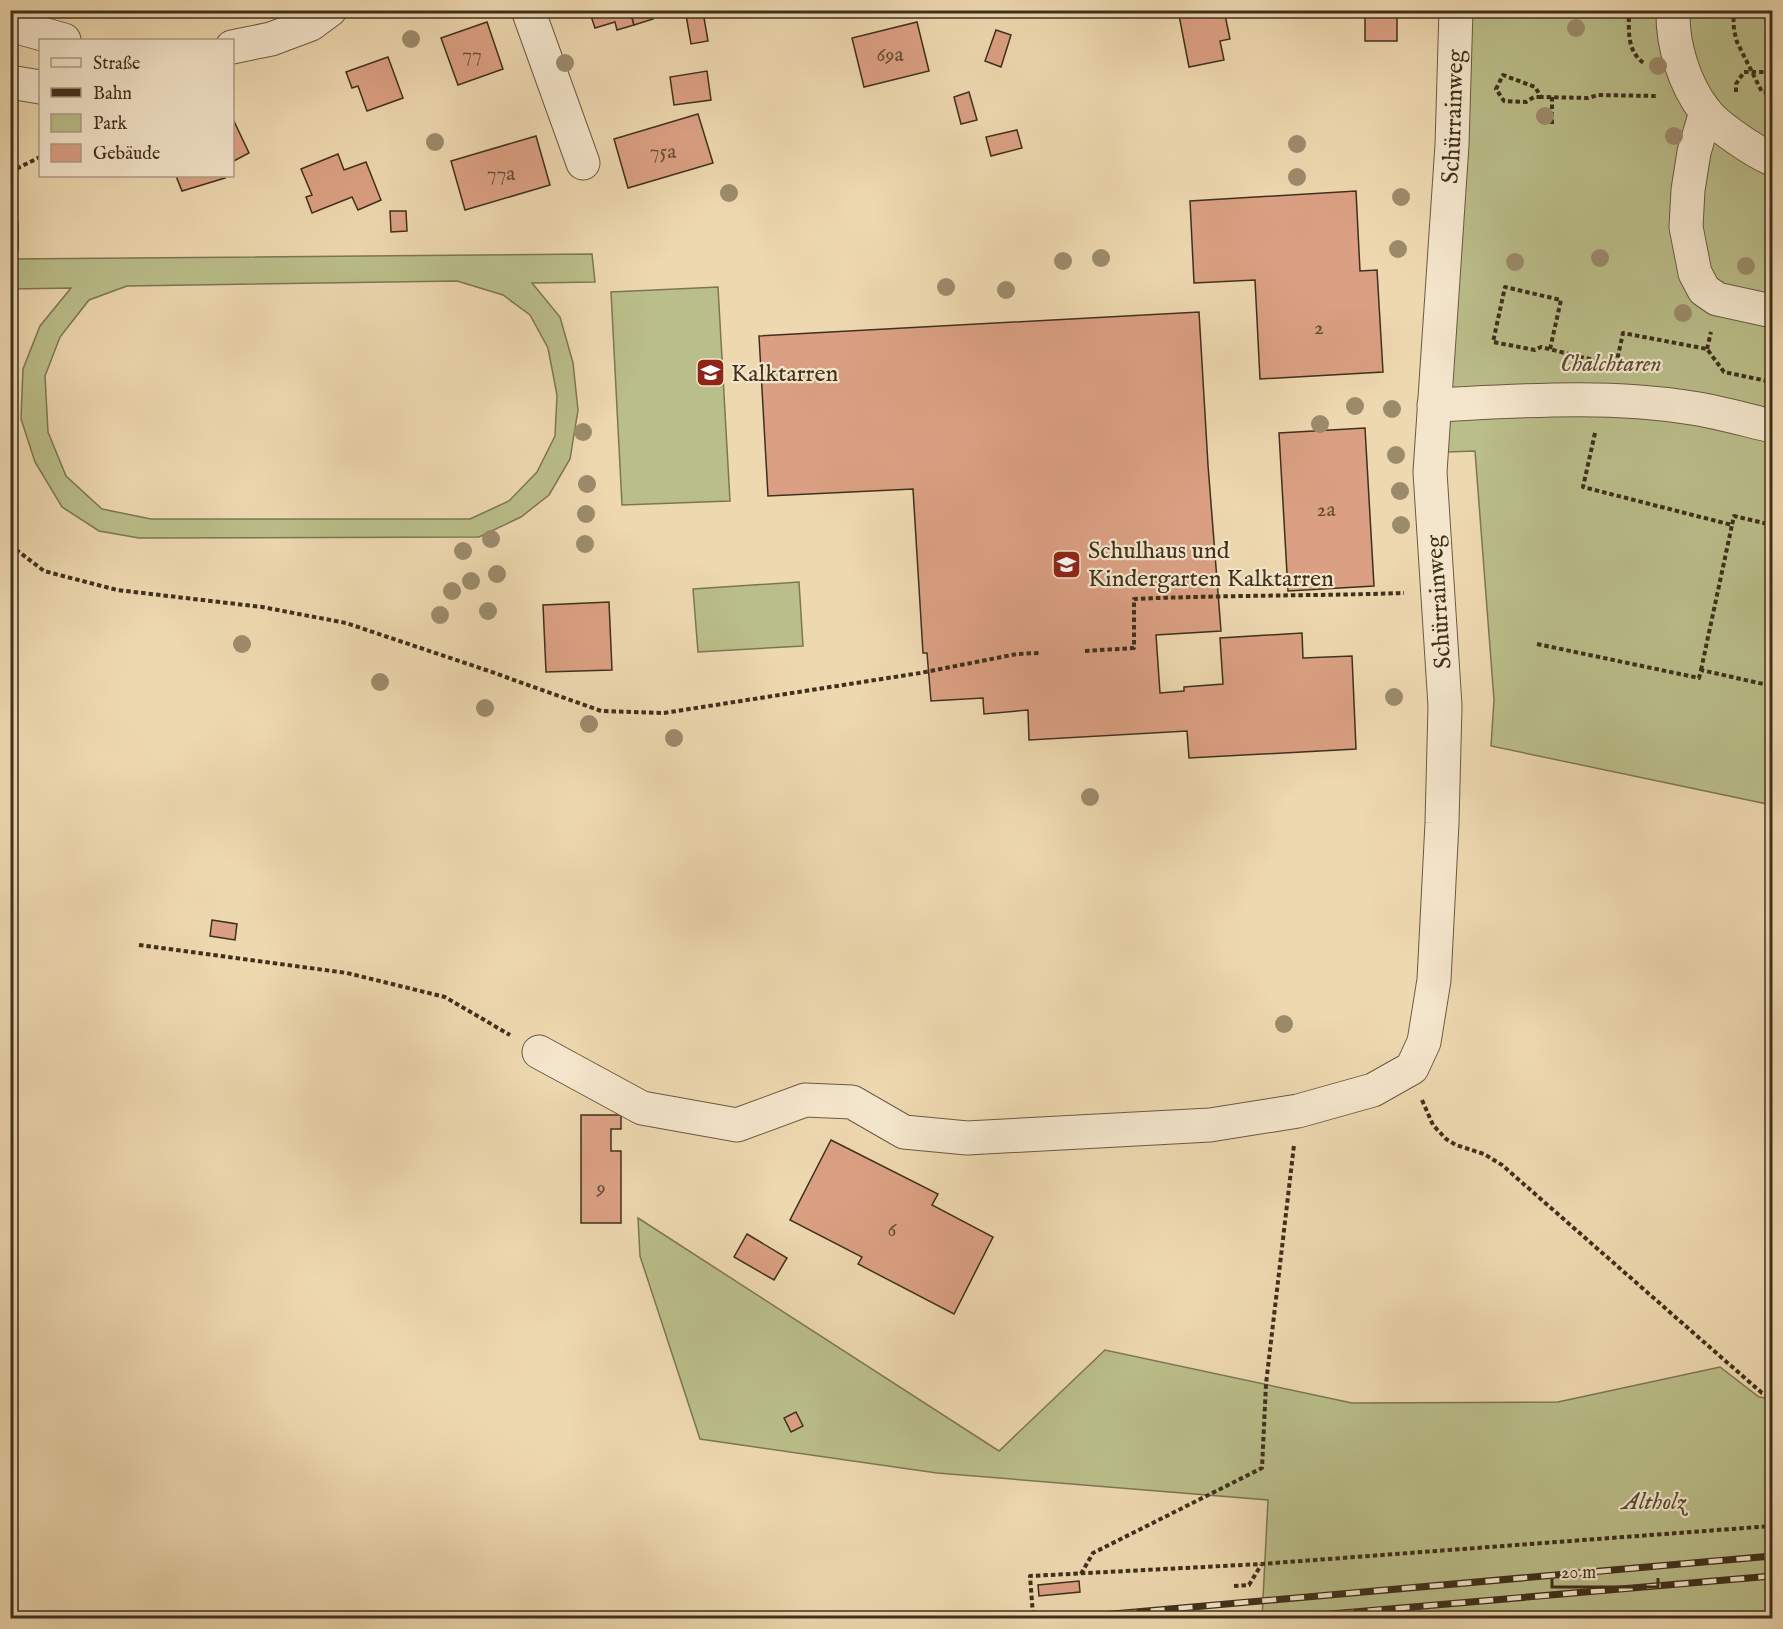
<svg xmlns="http://www.w3.org/2000/svg" width="1783" height="1629" font-family="'IM FELL English',serif">
<style>
.green{fill:#babe8a;stroke:#7c7753;stroke-width:1.5;fill-rule:evenodd}
.building{fill:#dba083;stroke:#3f301c;stroke-width:1.5}
.lines{fill:none;stroke-linecap:round;stroke-linejoin:round}
.minor-casing{stroke:#6b5a41;stroke-width:35}
.path{stroke:#3f301c;stroke-width:4;stroke-dasharray:4.5 3;stroke-linecap:butt}
.minor{stroke:#f4e6cc;stroke-width:33}
.rail-casing{stroke:#3f301c;stroke-width:7}
.rail{stroke:#f4e6cc;stroke-width:4.5;stroke-dasharray:14;stroke-linecap:butt}
.tree{fill:#9c8b6b}
.labels{text-anchor:middle;stroke-width:4.5;stroke-linejoin:round;paint-order:stroke}
.number-label{font-size:21px;fill:#664c36}
.street-label{font-size:24px;fill:#3f301c;stroke:#f4e6cc}
.park-label{font-size:24px;font-style:italic;fill:#584c32;stroke:#f4e6cc}
.poi-label{font-size:24px;fill:#3f301c;stroke:#f4e6cc;text-anchor:start}
</style>
<rect width="100%" height="100%" fill="#eed8b0"/>
<filter id="stains"><feTurbulence type="fractalNoise" baseFrequency=".00333" numOctaves="4"/><feColorMatrix values="0 0 0 0 .2 0 0 0 0 .09 0 0 0 0 .02 0 0 0 .5 -.17"/></filter>
<radialGradient id="worn" r=".72"><stop offset=".6" stop-color="#630" stop-opacity="0"/><stop offset="1" stop-color="#630" stop-opacity=".3"/></radialGradient>
<g class="green">
<polygon points="1469,11 1772,11 1772,805 1491,746 1494,700 1475,451 1448,452 1448,382"/>
<path d="M592,254L595,282L532,283L560,317L573,363L578,410L570,459L549,495L521,517L479,537L139,538L99,531L62,507L35,462L21,419L23,369L40,326L71,288L11,289V259ZM457,281L503,295L530,315L548,348L557,395L555,436L537,472L509,501L470,519H151L102,509L66,476L48,432L45,376L60,337L89,300L127,286Z"/>
<polygon points="718,287 730,501 622,505 611,292"/>
<polygon points="799,582 803,646 698,652 693,589"/>
<polygon points="638,1218 999,1451 1105,1350 1352,1403 1558,1402 1720,1367 1759,1397 1772,1399 1772,1618 1262,1618 1268,1500 937,1473 700,1439 640,1256"/>
</g>
<g class="building">
<polygon points="589,10 630,10 634,25 617,30 615,22 595,28"/>
<polygon points="630,10 655,10 651,12 653,19 634,25"/>
<polygon points="1178,10 1224,10 1230,39 1220,41 1224,60 1189,67"/>
<polygon points="1266,10 1315,10 1315,11 1266,15"/>
<rect x="1365" y="10" width="32" height="31"/>
<polygon points="703,12 708,41 691,44 686,15"/>
<polygon points="487,22 503,69 458,85 441,38"/>
<polygon points="917,22 929,71 864,87 852,38"/>
<polygon points="996,30 1011,35 1001,67 985,61"/>
<polygon points="388,57 403,98 367,111 358,86 352,88 346,72"/>
<polygon points="707,71 711,100 674,105 670,77"/>
<polygon points="969,92 977,120 961,124 954,97"/>
<polygon points="698,114 713,163 628,188 614,139"/>
<polygon points="232,117 249,153 232,162"/>
<polygon points="1017,130 1022,148 991,156 986,137"/>
<polygon points="536,136 550,185 465,210 451,161"/>
<polygon points="338,154 344,170 366,162 381,200 358,210 352,197 312,213 306,197 312,195 301,169"/>
<polygon points="176,176 224,176 225,178 182,191"/>
<polygon points="1356,191 1360,271 1377,270 1383,372 1260,379 1255,280 1194,283 1190,201"/>
<polygon points="390,211 406,211 407,231 391,232"/>
<rect x="10" y="223" width="8" height="27"/>
<polygon points="1199,312 1208,465 1221,631 1156,635 1160,693 1184,691 1184,687 1223,684 1220,638 1302,633 1303,658 1352,656 1356,749 1189,758 1187,731 1029,740 1028,710 984,714 983,698 931,701 927,653 923,653 913,489 768,496 759,336"/>
<polygon points="1365,428 1374,586 1288,591 1279,433"/>
<polygon points="609,602 612,670 546,672 543,605"/>
<polygon points="212,920 237,924 235,940 210,936"/>
<polygon points="581,1115 621,1115 621,1129 611,1129 611,1151 621,1151 621,1223 581,1223"/>
<polygon points="831,1140 938,1194 932,1205 993,1237 954,1314 858,1264 862,1257 790,1220"/>
<polygon points="747,1234 787,1258 774,1280 734,1257"/>
<polygon points="796,1412 803,1426 791,1432 784,1418"/>
<polygon points="1079,1581 1080,1592 1039,1596 1038,1585"/>
</g>
<g class="lines">
<defs>
<g id="minor">
<polyline points="528,10 583,163"/>
<path d="M1673,10C1672,44 1684,84 1705,111C1716,126 1755,152 1772,159"/>
<polyline points="10,25 64,40"/>
<polyline points="232,47 271,39 311,24 330,10"/>
<polyline points="10,82 40,87"/>
<polyline points="1706,112 1694,152 1688,190 1686,227 1695,273 1704,290 1717,299 1772,311"/>
<path d="M1434,405C1520,401 1606,394 1692,408C1719,412 1746,420 1772,426"/>
<path id="s1" d="M539,1052L642,1108L737,1125L805,1100L852,1102L904,1132L967,1138L1210,1125L1298,1111L1373,1090L1412,1068L1424,1042L1434,980L1442,823L1445,706L1430,472L1452,145L1456,10"/>
</g>
</defs>
<use href="#minor" class="minor-casing"/>
<g class="path">
<path d="M1629,10C1629,31 1626,51 1645,64"/>
<polyline points="1733,10 1734,30 1737,42 1762,92 1772,93"/>
<polyline points="1736,92 1736,84 1744,72 1772,72"/>
<polyline points="1541,97 1534,97 1526,102 1504,101 1496,89 1503,75 1535,87 1541,97 1588,98 1598,95 1657,96"/>
<polyline points="1552,124 1552,97"/>
<polyline points="10,172 40,157"/>
<polyline points="1550,349 1561,300 1505,287 1493,342 1535,350 1541,347 1581,357"/>
<polyline points="1707,349 1711,332"/>
<polyline points="1579,366 1581,357 1616,365 1623,333 1707,349 1724,372 1772,382"/>
<polyline points="1595,433 1583,487 1732,525 1734,516 1772,525"/>
<polyline points="10,545 44,571 117,590 262,607 346,623 486,670 601,711 664,713 920,673 1017,654 1039,653"/>
<polyline points="1537,644 1699,678 1701,670 1772,686"/>
<path d="M1085,651L1134,648V599C1224,595 1314,596 1404,593"/>
<polyline points="1701,670 1732,525"/>
<polyline points="139,945 347,973 445,997 510,1035"/>
<polyline points="1422,1100 1433,1125 1446,1139 1456,1145 1484,1154 1502,1165 1762,1393 1772,1396"/>
<polyline points="1081,1574 1093,1553 1262,1468 1266,1384 1294,1145"/>
<polyline points="1234,1586 1249,1585 1261,1565"/>
<polyline points="1033,1615 1030,1576 1261,1564 1772,1526"/>
</g>
<use href="#minor" class="minor"/>
<defs>
<g id="rail">
<polyline points="1067,1618 1772,1556"/>
<polyline points="1284,1618 1772,1576"/>
</g>
</defs>
<use href="#rail" class="rail-casing"/>
<use href="#rail" class="rail"/>
</g>
<g class="tree">
<circle cx="1576" cy="28" r="9"/>
<circle cx="411" cy="39" r="9"/>
<circle cx="565" cy="63" r="9"/>
<circle cx="1658" cy="66" r="9"/>
<circle cx="1545" cy="116" r="9"/>
<circle cx="1674" cy="136" r="9"/>
<circle cx="435" cy="142" r="9"/>
<circle cx="1297" cy="144" r="9"/>
<circle cx="1297" cy="177" r="9"/>
<circle cx="729" cy="193" r="9"/>
<circle cx="1401" cy="197" r="9"/>
<circle cx="1398" cy="249" r="9"/>
<circle cx="1101" cy="258" r="9"/>
<circle cx="1600" cy="258" r="9"/>
<circle cx="1063" cy="261" r="9"/>
<circle cx="1515" cy="262" r="9"/>
<circle cx="1746" cy="266" r="9"/>
<circle cx="946" cy="287" r="9"/>
<circle cx="1006" cy="290" r="9"/>
<circle cx="1683" cy="313" r="9"/>
<circle cx="1355" cy="406" r="9"/>
<circle cx="1392" cy="409" r="9"/>
<circle cx="1320" cy="424" r="9"/>
<circle cx="583" cy="432" r="9"/>
<circle cx="1396" cy="455" r="9"/>
<circle cx="587" cy="484" r="9"/>
<circle cx="1400" cy="491" r="9"/>
<circle cx="586" cy="514" r="9"/>
<circle cx="1401" cy="525" r="9"/>
<circle cx="491" cy="539" r="9"/>
<circle cx="585" cy="544" r="9"/>
<circle cx="463" cy="551" r="9"/>
<circle cx="497" cy="574" r="9"/>
<circle cx="471" cy="581" r="9"/>
<circle cx="452" cy="591" r="9"/>
<circle cx="488" cy="611" r="9"/>
<circle cx="440" cy="615" r="9"/>
<circle cx="242" cy="644" r="9"/>
<circle cx="380" cy="682" r="9"/>
<circle cx="1394" cy="697" r="9"/>
<circle cx="485" cy="708" r="9"/>
<circle cx="589" cy="724" r="9"/>
<circle cx="674" cy="738" r="9"/>
<circle cx="1090" cy="797" r="9"/>
<circle cx="1284" cy="1024" r="9"/>
</g>
<defs>
<symbol id="school-square" viewBox="-11 -11 22 22"><rect x="-9" y="-9" width="18" height="18" rx="4" fill="#8f2418" stroke="#f4e6cc"/><path d="M0-5L7-2L0 1L-7-2ZM-4 1L0 2.5L4 1V4Q0 6-4 4Z" fill="#fff"/></symbol>
</defs>
<g fill-rule="evenodd">
<use href="#school-square" x="694" y="356" width="33" height="33"/>
<use href="#school-square" x="1050" y="548" width="33" height="33"/>
</g>
<g class="labels">
<g class="number-label">
<text x="472" y="61">77</text>
<text x="890" y="61">69a</text>
<text x="663" y="158">75a</text>
<text x="501" y="180">77a</text>
<text x="1319" y="334">2</text>
<text x="1326" y="516">2a</text>
<text x="601" y="1194">9</text>
<text x="892" y="1236">6</text>
</g>
<g class="street-label">
<text dy="8" stroke="none"><textPath href="#s1" startOffset="1868">Schürrainweg</textPath></text>
<text transform="translate(1438 602) rotate(-94)" y="8">Schürrainweg</text>
</g>
<g class="park-label">
<text x="1611" y="371">Chalchtaren</text>
<text x="1654" y="1509">Altholz</text>
</g>
<g class="poi-label">
<text x="731" y="381">Kalktarren</text>
<text x="1088" y="558">Schulhaus und<tspan x="1088" dy="28">Kindergarten Kalktarren</tspan></text>
</g>
</g>
<rect width="1783" height="1629" fill="none" stroke="#eed8b0" stroke-width="36"/>
<rect x="12" y="12" width="1759" height="1605" fill="none" stroke="#3f301c" stroke-width="3"/>
<rect x="18" y="18" width="1747" height="1593" fill="none" stroke="#3f301c" stroke-width="1.5"/>
<rect x="39" y="39" width="195" height="138" fill="#f4e6cc" stroke="#ac9d86" stroke-width="1.5"/>
<rect x="51" y="58" width="30" height="9" fill="#f4e6cc" stroke="#ac9d86" stroke-width="1.5"/>
<text x="93" y="69" font-size="18" fill="#3f301c">Straße</text>
<rect x="51" y="88" width="30" height="9" fill="#3f301c" stroke="#ac9d86" stroke-width="1.5"/>
<text x="93" y="99" font-size="18" fill="#3f301c">Bahn</text>
<rect x="51" y="114" width="30" height="18" fill="#babe8a" stroke="#ac9d86" stroke-width="1.5"/>
<text x="93" y="129" font-size="18" fill="#3f301c">Park</text>
<rect x="51" y="144" width="30" height="18" fill="#dba083" stroke="#ac9d86" stroke-width="1.5"/>
<text x="93" y="159" font-size="18" fill="#3f301c">Gebäude</text>
<path d="M1552 1578v9h106v-9" fill="none" stroke="#3f301c" stroke-width="3"/>
<text x="1561" y="1578" font-size="18" fill="#3f301c" stroke="#f4e6cc" stroke-width="4.5" paint-order="stroke">20 m</text>
<rect width="100%" height="100%" filter="url(#stains)"/>
<rect width="100%" height="100%" fill="url(#worn)"/>
</svg>
